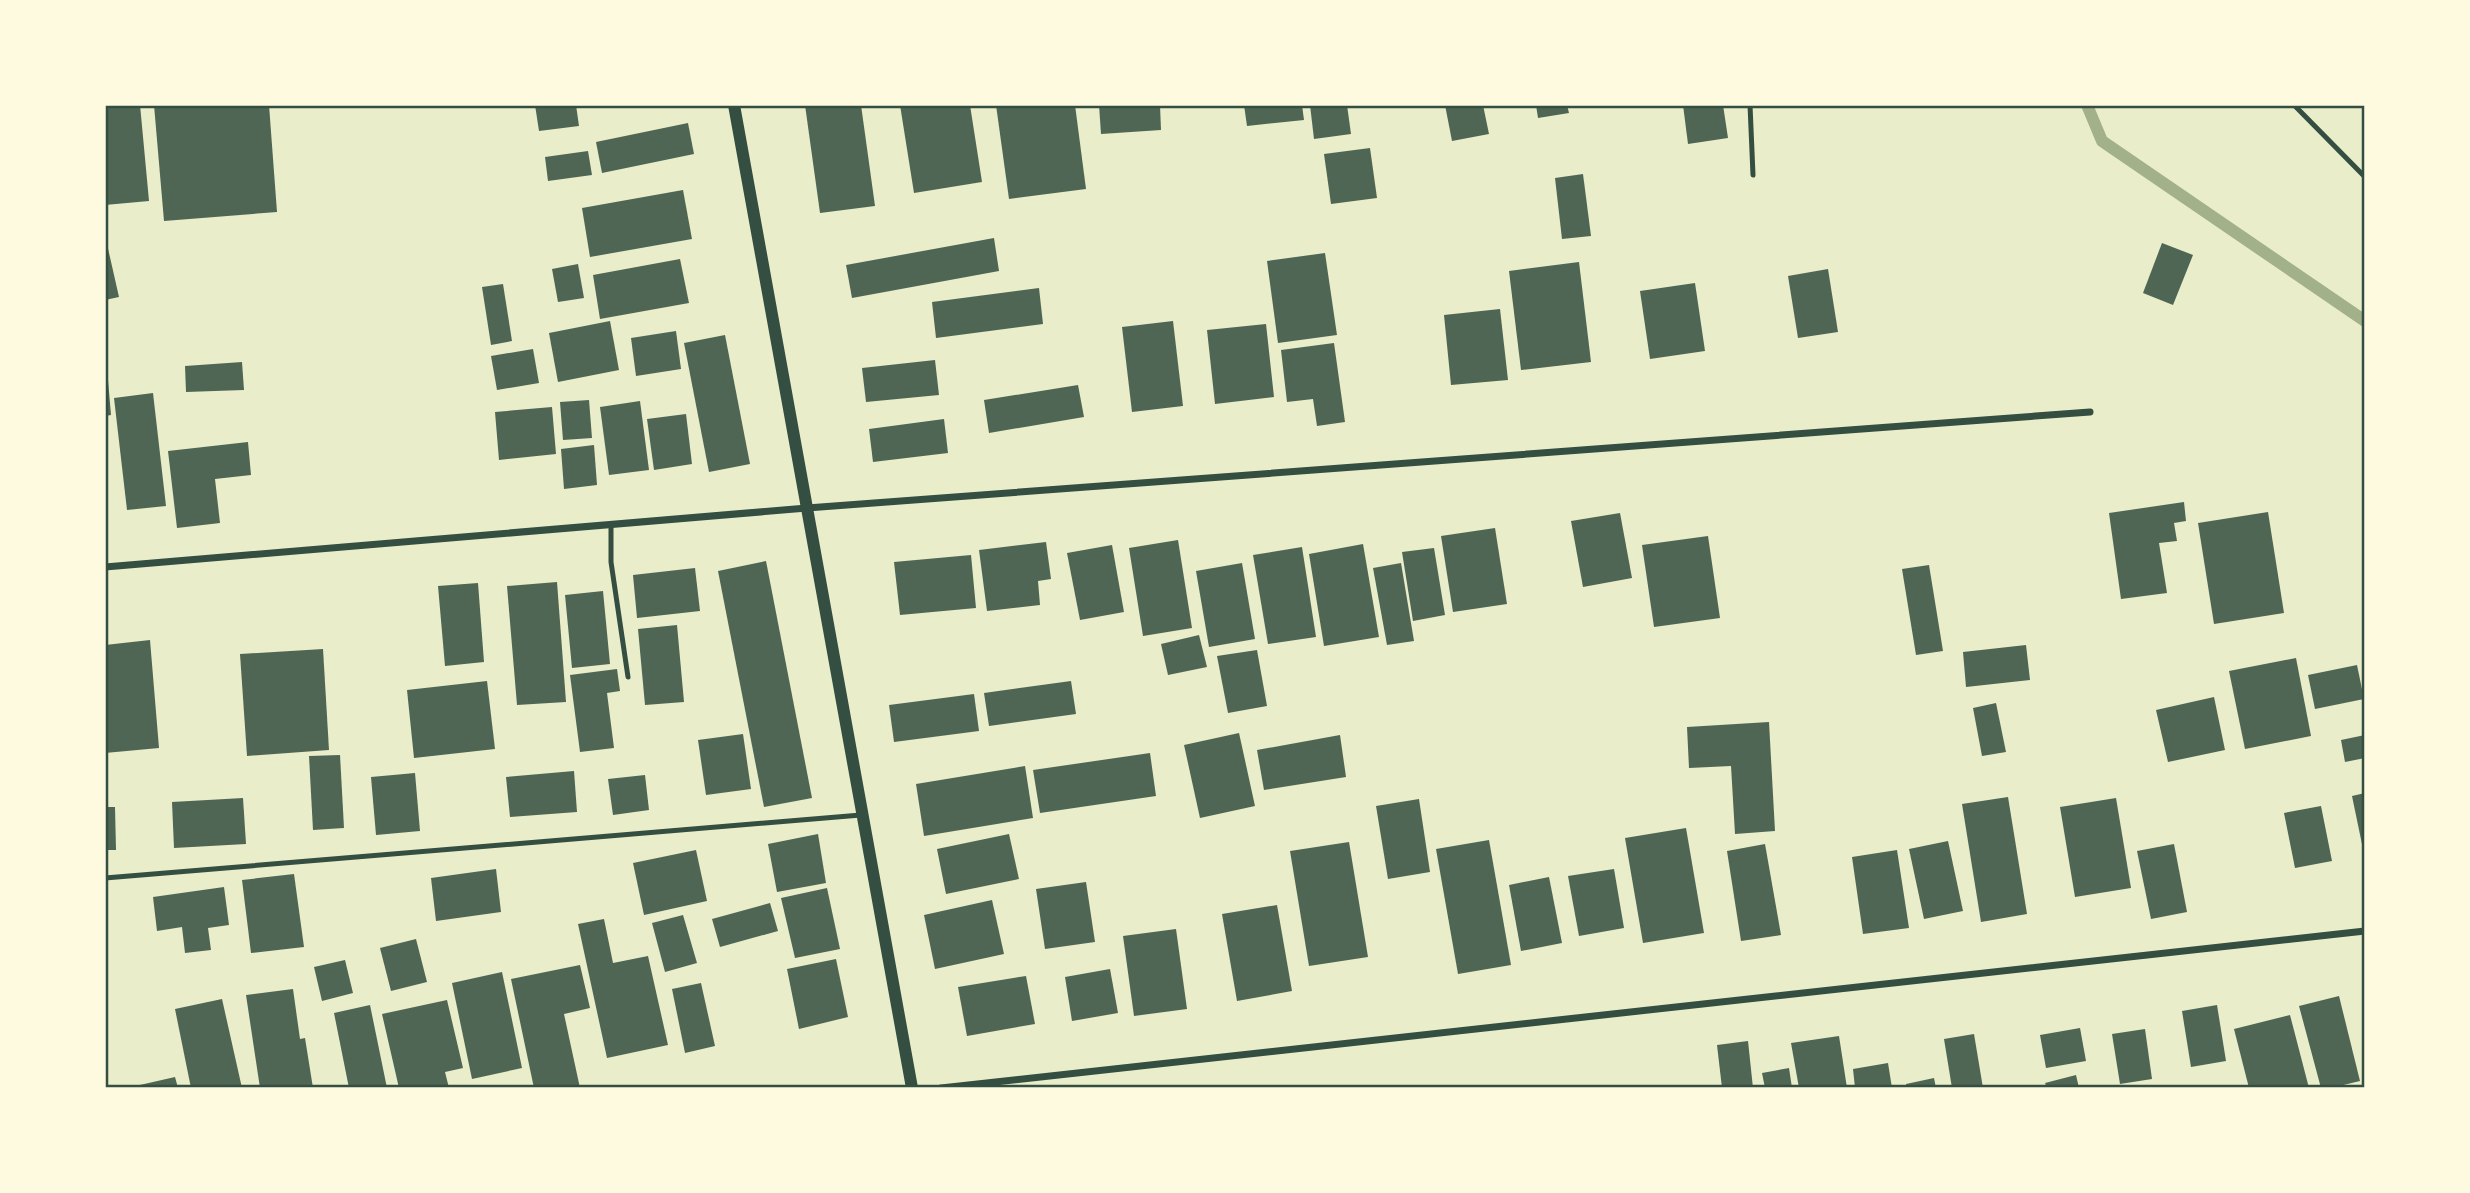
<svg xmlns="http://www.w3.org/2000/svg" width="2470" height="1193" font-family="Figtree,sans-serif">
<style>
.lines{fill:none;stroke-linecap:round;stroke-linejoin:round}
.stream{stroke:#a3b18a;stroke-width:12}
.building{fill:#4f6655}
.service{stroke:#344e41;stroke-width:5}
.minor{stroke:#344e41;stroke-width:7}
.tertiary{stroke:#344e41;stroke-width:12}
.neatline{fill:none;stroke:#344e41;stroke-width:2.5}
</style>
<rect width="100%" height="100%" fill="#e9edc9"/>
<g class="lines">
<polyline class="stream" points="2087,105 2102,141 2365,321"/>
</g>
<g class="building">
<polygon points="105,105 140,105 149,201 105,205"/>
<polygon points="154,105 269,105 277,212 164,221"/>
<polygon points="535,105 576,105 579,126 539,131"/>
<polygon points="805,105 861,105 875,206 820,213"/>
<polygon points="900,105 970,105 982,182 914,193"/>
<polygon points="996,105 1075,105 1086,189 1009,199"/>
<polygon points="1099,105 1160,105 1161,130 1101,134"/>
<polygon points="1244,105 1302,105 1304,120 1247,126"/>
<polygon points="1310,105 1347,105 1351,134 1314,139"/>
<polygon points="1445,105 1483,105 1489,134 1452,141"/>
<polygon points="1536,105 1567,105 1569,113 1538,118"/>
<polygon points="1683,105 1723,105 1728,138 1688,144"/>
<polygon points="688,123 694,154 602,173 596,142"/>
<polygon points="1370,148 1377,198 1331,204 1324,154"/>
<polygon points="588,151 592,175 548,181 545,157"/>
<polygon points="1583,174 1591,236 1562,239 1555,178"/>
<polygon points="683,190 692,239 590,257 582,208"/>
<polygon points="994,238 999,271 852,298 846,265"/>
<polygon points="2162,243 2193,255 2173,305 2143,293"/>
<polygon points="107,244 119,297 105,300 105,245"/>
<polygon points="1325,253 1337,335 1278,343 1267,261"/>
<polygon points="680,259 689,303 600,319 593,275"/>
<polygon points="1579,262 1591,362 1521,370 1509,271"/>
<polygon points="578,264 584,298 558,302 552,269"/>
<polygon points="1828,269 1838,332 1798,338 1788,276"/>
<polygon points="1695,283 1705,351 1650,359 1640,291"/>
<polygon points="503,284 512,341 491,345 482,287"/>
<polygon points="1039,288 1043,324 936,338 932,302"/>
<polygon points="1500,309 1508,380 1451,385 1444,315"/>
<polygon points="610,321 619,370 558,382 549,333"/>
<polygon points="1173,321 1183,406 1132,412 1122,327"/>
<polygon points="1266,324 1274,397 1215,404 1207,330"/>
<polygon points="676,331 681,369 636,376 631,338"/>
<polygon points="725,335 750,464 709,472 684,343"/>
<polygon points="1334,343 1345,422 1317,426 1313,399 1287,402 1281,350"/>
<polygon points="533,349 539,383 497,390 491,356"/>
<polygon points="935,360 939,395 866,402 862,368"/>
<polygon points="242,362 244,390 186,392 185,366"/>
<polygon points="105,380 108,380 111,415 105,416"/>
<polygon points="1078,385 1084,417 989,433 984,400"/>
<polygon points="153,393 166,506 127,510 114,398"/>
<polygon points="589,400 592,438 563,440 560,402"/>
<polygon points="640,401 649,470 609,475 600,407"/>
<polygon points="552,407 556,454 499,460 495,412"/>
<polygon points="686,414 692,464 654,470 647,419"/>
<polygon points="944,419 948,453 873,462 869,429"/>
<polygon points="248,442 251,475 215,479 220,523 177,528 168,451"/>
<polygon points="594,445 597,485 564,489 561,449"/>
<polygon points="2184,502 2186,521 2174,523 2177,541 2159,543 2167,593 2121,599 2109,513"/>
<polygon points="2268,512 2284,613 2214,624 2198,523"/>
<polygon points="1620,513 1632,578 1583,587 1571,521"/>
<polygon points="1495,528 1507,604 1453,612 1441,536"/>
<polygon points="1708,536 1720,618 1654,627 1642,545"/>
<polygon points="1178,540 1192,628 1143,636 1129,548"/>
<polygon points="1046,542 1051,579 1038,581 1040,605 987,611 979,550"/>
<polygon points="1363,544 1379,637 1324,646 1309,554"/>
<polygon points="1112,545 1124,612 1080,620 1067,553"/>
<polygon points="1302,547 1316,637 1268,644 1253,555"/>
<polygon points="1434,548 1445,615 1413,621 1402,552"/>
<polygon points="971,555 976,608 900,615 894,562"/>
<polygon points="766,561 812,798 764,807 718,571"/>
<polygon points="1242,563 1255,639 1209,647 1196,571"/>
<polygon points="1401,563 1414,641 1387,645 1373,568"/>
<polygon points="1929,565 1943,651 1916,655 1902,569"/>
<polygon points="695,568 700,611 637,618 633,575"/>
<polygon points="557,582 566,702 517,705 507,586"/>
<polygon points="478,583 484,662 445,666 438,586"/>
<polygon points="603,591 610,664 572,668 565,595"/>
<polygon points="677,625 684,702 645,705 638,629"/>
<polygon points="1199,635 1207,667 1168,675 1161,644"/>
<polygon points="150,640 159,748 105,753 105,645"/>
<polygon points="2026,645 2030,680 1966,687 1963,652"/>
<polygon points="323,649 329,750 247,756 240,654"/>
<polygon points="1257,650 1267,706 1228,713 1217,656"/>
<polygon points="2296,658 2311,736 2245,749 2229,671"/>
<polygon points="2357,665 2364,699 2315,709 2308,675"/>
<polygon points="617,669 620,691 607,693 614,748 580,752 570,675"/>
<polygon points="487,681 495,749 414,758 407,690"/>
<polygon points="1071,681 1076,714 989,726 984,693"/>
<polygon points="974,694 979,731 894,742 889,705"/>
<polygon points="2214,697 2225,750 2168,762 2156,710"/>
<polygon points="1996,703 2006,752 1982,756 1973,708"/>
<polygon points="1769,722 1775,831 1735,834 1731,766 1689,768 1687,727"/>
<polygon points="1239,733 1255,806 1200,818 1184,745"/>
<polygon points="743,734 751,789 706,795 698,740"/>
<polygon points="1340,735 1346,777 1264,790 1257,750"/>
<polygon points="2365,735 2365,758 2345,762 2341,740"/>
<polygon points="1150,753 1156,796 1040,813 1033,770"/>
<polygon points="340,755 344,828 313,830 309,756"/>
<polygon points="1025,766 1033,818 924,836 916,784"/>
<polygon points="574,771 577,812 510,817 506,777"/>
<polygon points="415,773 420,831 376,835 371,777"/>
<polygon points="645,775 649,810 613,815 608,779"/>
<polygon points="2365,793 2365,854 2364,854 2352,796"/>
<polygon points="2008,797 2027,914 1981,922 1962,804"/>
<polygon points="243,798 246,844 174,848 172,802"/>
<polygon points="2116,798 2131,888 2075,897 2060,807"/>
<polygon points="1419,799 1430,872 1388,879 1376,806"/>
<polygon points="2321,806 2332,861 2295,868 2284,813"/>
<polygon points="105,807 115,807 116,850 105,850"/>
<polygon points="1686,828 1704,933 1643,943 1625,838"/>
<polygon points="818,834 826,883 777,892 768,844"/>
<polygon points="1009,834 1019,879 946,894 937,849"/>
<polygon points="1489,840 1511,965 1458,974 1436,849"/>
<polygon points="1948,841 1963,911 1924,919 1909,849"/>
<polygon points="1349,842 1368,957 1309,966 1290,851"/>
<polygon points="1765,844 1781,935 1741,941 1727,851"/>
<polygon points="2174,844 2187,912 2151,919 2137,851"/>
<polygon points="696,850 707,901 644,915 633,863"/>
<polygon points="1897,850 1909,928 1863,934 1852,857"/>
<polygon points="496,869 501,912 436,921 431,878"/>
<polygon points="1614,869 1624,928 1579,936 1568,876"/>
<polygon points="294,874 304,947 251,953 242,880"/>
<polygon points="1549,877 1562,943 1521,951 1509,885"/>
<polygon points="1086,882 1095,942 1045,949 1036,889"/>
<polygon points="224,887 229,925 208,928 211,950 185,953 182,927 157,931 153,897"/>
<polygon points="827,888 840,949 795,958 781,898"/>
<polygon points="992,900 1004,954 935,969 924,915"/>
<polygon points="770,903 778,931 720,947 712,919"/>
<polygon points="1277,905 1292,991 1237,1001 1222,914"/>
<polygon points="683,915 697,963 665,972 652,923"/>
<polygon points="604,919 613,963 648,956 668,1045 607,1058 578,924"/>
<polygon points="1176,929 1187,1009 1134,1016 1123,936"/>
<polygon points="416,939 427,982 391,991 380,948"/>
<polygon points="836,959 848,1017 799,1029 787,969"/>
<polygon points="345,960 353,993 322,1001 314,967"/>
<polygon points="580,965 590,1008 564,1014 580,1088 534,1088 511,979"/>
<polygon points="1110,969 1118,1013 1072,1021 1065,977"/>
<polygon points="502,972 522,1068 472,1079 452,983"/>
<polygon points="1026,976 1035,1024 967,1036 958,987"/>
<polygon points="701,983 715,1046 685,1053 672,989"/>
<polygon points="293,989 300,1039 305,1038 313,1088 260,1088 246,995"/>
<polygon points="2339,996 2360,1081 2331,1088 2321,1088 2299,1006"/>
<polygon points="222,999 242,1088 191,1088 175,1009"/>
<polygon points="447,1000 463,1068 445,1072 449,1088 399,1088 382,1014"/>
<polygon points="370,1005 387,1088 349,1088 334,1013"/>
<polygon points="2217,1005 2226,1061 2191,1067 2182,1011"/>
<polygon points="2290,1015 2309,1088 2249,1088 2234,1029"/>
<polygon points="2080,1028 2086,1061 2046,1068 2040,1035"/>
<polygon points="2145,1029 2152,1079 2120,1084 2112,1034"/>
<polygon points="1974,1034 1983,1088 1952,1088 1944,1039"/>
<polygon points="1839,1036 1847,1088 1799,1088 1791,1043"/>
<polygon points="1748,1041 1753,1088 1722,1088 1717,1045"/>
<polygon points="1888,1063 1892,1088 1855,1088 1853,1069"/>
<polygon points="1789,1068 1792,1088 1765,1088 1762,1073"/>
<polygon points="2076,1075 2079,1088 2047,1088 2045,1083"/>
<polygon points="175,1077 178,1088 131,1088 131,1087"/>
<polygon points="1934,1078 1936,1088 1907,1088 1906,1084"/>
</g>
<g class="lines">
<g class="service">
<polyline points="1750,105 1753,175"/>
<polyline points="2294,105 2365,177"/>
<polyline points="611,525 611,562 628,677"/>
<polyline points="105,878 861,815"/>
</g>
<g class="minor">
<polyline points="105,567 807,508 2090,412"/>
<polyline points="941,1088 2365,931"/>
</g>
<polyline class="tertiary" points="734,105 912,1088"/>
</g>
<rect width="2470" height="1193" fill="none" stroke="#fefae0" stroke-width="214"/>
<rect x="107" y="107" width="2256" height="979" class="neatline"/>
</svg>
